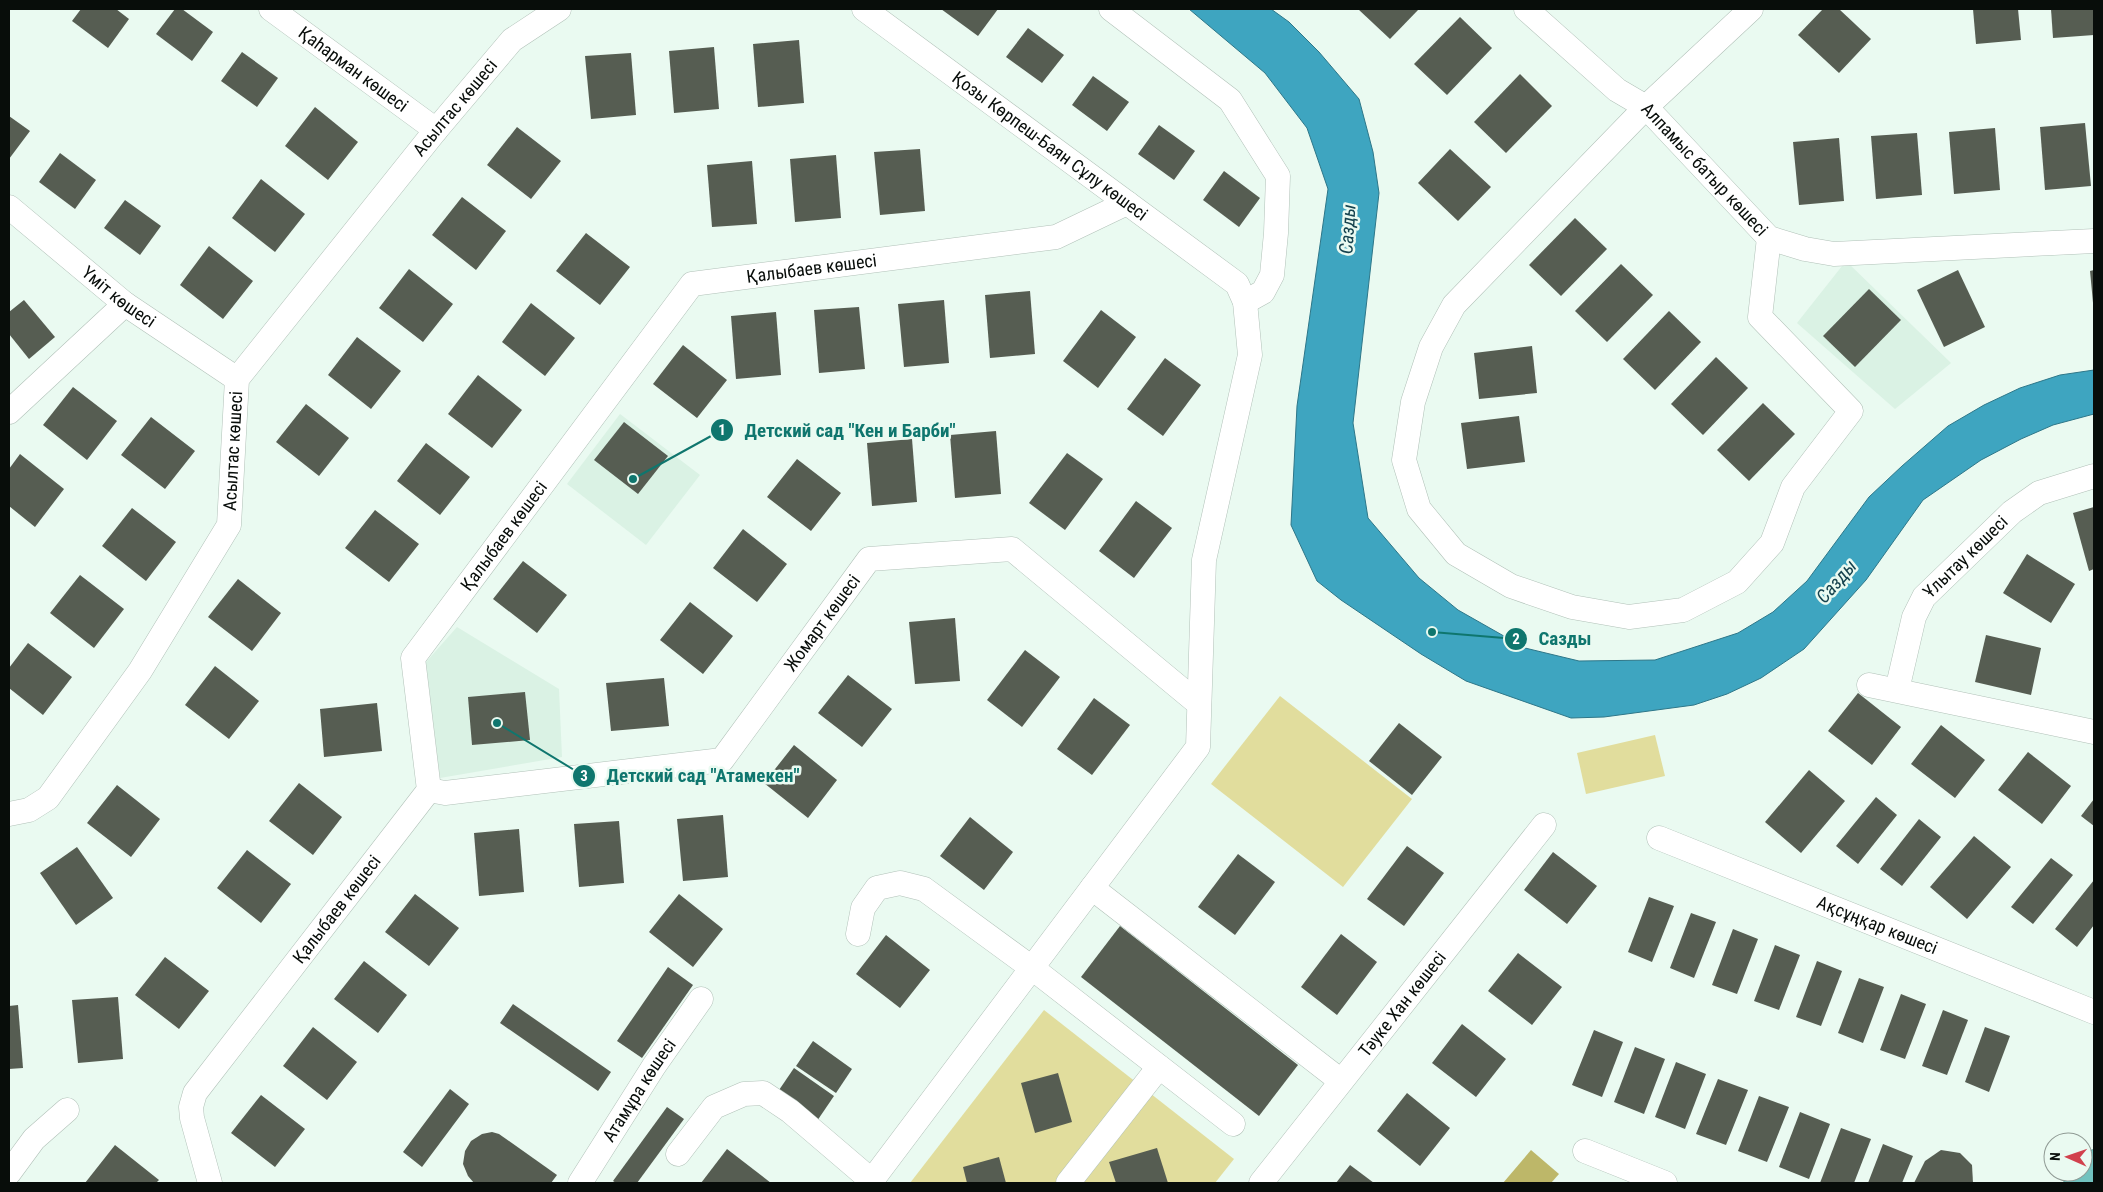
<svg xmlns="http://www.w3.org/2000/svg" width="2103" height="1192" font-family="'Roboto Condensed',sans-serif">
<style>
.built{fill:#daf2e4}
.green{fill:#e1dd9d}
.forest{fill:#bdb769}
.water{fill:#3ea5c0;stroke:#2e7789}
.building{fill:#565d52}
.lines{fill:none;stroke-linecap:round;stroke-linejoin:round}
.minor-casing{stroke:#b1c1b8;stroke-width:25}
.major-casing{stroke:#106964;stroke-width:29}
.minor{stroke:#fff;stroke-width:24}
.major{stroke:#72c3bf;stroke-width:28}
.labels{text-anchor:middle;stroke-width:5;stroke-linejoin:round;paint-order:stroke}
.street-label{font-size:18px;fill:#080d0a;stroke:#eafaf1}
.water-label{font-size:19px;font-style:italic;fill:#16434f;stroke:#eafaf1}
.leader{fill:none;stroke:#0f766e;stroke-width:2}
.callout-dot{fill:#0f766e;stroke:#eafaf1;stroke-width:2}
.mark-label{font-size:15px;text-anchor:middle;font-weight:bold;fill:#fff}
.callout-label{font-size:19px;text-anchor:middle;font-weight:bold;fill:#0f766e;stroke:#eafaf1;stroke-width:5;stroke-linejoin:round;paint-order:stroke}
</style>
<rect width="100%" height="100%" fill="#eafaf1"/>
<g class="built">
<polygon points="1846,261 1951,363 1895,409 1797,323"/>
<polygon points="620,414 700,475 646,545 567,484"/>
<polygon points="457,627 559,689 562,757 440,778 426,662"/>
</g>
<g class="green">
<polygon points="1280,696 1412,799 1343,887 1211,784"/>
<polygon points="1655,735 1665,776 1586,794 1577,753"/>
<polygon points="1044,1010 1234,1159 1215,1183 910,1183"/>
</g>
<polygon class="forest" points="1531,1150 1559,1174 1551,1183 1503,1183"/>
<polygon class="water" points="1189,9 1271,9 1289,22 1319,52 1359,99 1373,152 1379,193 1353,423 1368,518 1419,578 1458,610 1525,648 1579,661 1655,660 1738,633 1773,612 1807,581 1869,497 1902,466 1948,426 1984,405 2020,388 2060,375 2094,370 2094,414 2053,425 2021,439 1981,460 1923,500 1866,580 1804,649 1761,678 1727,694 1694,705 1604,717 1571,718 1466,681 1421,654 1341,600 1317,581 1291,525 1297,406 1328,189 1307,128 1265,73"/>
<g class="building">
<polygon points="81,9 116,9 129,19 108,48 72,21"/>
<polygon points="175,9 182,9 213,32 192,61 156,34"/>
<polygon points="941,9 998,9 978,36"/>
<polygon points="1358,9 1419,9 1390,39"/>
<polygon points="1823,9 1839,9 1871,39 1839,73 1798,35"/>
<polygon points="1973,9 2018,9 2021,40 1976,44"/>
<polygon points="2051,9 2094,9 2094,35 2053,38"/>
<polygon points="1460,17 1492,48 1447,95 1414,64"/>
<polygon points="1028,28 1064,55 1042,83 1006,57"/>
<polygon points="799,40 804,103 758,107 753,44"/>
<polygon points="714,47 719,109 674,113 669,51"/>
<polygon points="242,52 278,78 257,107 221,81"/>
<polygon points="631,53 636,115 591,119 585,56"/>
<polygon points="1520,74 1552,106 1506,153 1474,122"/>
<polygon points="1093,76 1129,102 1107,131 1072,105"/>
<polygon points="315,107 358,142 328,180 285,146"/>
<polygon points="9,116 30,131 9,159"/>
<polygon points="2085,123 2091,186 2045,190 2040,127"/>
<polygon points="1159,125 1195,151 1174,180 1138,154"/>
<polygon points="517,127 561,161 531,199 487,165"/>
<polygon points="1995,128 2000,190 1954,194 1949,132"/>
<polygon points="1917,133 1922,195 1876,199 1871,136"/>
<polygon points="1839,138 1844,201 1799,205 1793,142"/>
<polygon points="920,149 925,211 880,215 874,152"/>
<polygon points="1450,149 1491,187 1458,221 1418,183"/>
<polygon points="60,153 96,180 75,209 39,182"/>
<polygon points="836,155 841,218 795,222 790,159"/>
<polygon points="752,161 757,224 712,227 707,165"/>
<polygon points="1224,171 1260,198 1239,227 1203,200"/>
<polygon points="261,179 305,214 275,252 232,218"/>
<polygon points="462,197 506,231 476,270 432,235"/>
<polygon points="125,200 161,226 140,255 104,228"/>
<polygon points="1575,218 1607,249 1561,296 1529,265"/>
<polygon points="586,233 630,267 600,305 556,271"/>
<polygon points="209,246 253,281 223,319 180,285"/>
<polygon points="1621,264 1653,295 1607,342 1575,311"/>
<polygon points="409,269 453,304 423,342 379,308"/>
<polygon points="1958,270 1985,327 1944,347 1917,290"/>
<polygon points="2094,270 2094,303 2093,303 2090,271"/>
<polygon points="1869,289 1901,320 1855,367 1823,336"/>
<polygon points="1030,291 1035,354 990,358 985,295"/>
<polygon points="24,300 55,337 29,359 9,334 9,312"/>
<polygon points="944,300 949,363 904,367 898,304"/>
<polygon points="531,303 575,338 545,376 502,342"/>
<polygon points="859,307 865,369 819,373 814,310"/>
<polygon points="1101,310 1136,337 1098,388 1063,361"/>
<polygon points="1669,311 1701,342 1655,390 1623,359"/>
<polygon points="776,312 781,375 736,379 731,316"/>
<polygon points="357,337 401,371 371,409 328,375"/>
<polygon points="683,345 727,380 697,418 653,384"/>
<polygon points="1532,346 1537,393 1479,399 1474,353"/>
<polygon points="1716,357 1748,388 1703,435 1671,404"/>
<polygon points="1165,358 1201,385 1163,436 1127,409"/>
<polygon points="478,375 522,410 492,448 448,414"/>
<polygon points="73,387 117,421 87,460 43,425"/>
<polygon points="1763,403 1795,434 1749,481 1717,450"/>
<polygon points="306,404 349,438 319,476 276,442"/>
<polygon points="1519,416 1525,462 1467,469 1461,423"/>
<polygon points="151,417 195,451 165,489 121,455"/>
<polygon points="624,422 668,456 638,494 594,460"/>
<polygon points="996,431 1001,494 955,498 950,435"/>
<polygon points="912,439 917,502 872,506 867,443"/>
<polygon points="426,443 470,477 440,515 397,481"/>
<polygon points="1067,453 1103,479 1065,530 1029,503"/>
<polygon points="20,454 64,489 35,527 9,506 9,469"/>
<polygon points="797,459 841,493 811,531 767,497"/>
<polygon points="1136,501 1172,528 1134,578 1099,551"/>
<polygon points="2094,507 2094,569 2089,571 2073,513"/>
<polygon points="132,508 176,542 146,581 102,546"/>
<polygon points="375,510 419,544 389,582 345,548"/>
<polygon points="743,529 787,564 757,602 713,568"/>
<polygon points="2027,554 2075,584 2051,623 2003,593"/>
<polygon points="523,561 567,595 537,633 493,599"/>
<polygon points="80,575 124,609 94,648 50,613"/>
<polygon points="238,579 281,613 252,651 208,617"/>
<polygon points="690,602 733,636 703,674 660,640"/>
<polygon points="955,618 960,681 915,684 909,622"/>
<polygon points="1986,635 2041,648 2031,695 1975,682"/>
<polygon points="28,643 72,677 43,715 9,688 9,668"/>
<polygon points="1025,650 1060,677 1022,727 987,700"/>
<polygon points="215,666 259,701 229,739 185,705"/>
<polygon points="848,675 892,709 862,747 818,713"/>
<polygon points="664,678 669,726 611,731 606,683"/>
<polygon points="525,692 530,740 472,745 468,697"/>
<polygon points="1858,693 1901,727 1872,765 1828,731"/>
<polygon points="1094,698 1130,725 1092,775 1057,749"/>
<polygon points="377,703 382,751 324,757 320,709"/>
<polygon points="1399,723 1442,757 1412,795 1369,761"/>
<polygon points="1941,725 1985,760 1955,798 1911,764"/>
<polygon points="794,745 837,780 808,818 764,783"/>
<polygon points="2028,752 2071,786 2042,824 1998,790"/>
<polygon points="1809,770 1845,801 1801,853 1765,822"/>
<polygon points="299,783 342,817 313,855 269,821"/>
<polygon points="117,785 160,819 131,857 87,823"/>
<polygon points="1876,797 1897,815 1858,864 1836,846"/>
<polygon points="2094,799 2094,826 2081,816"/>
<polygon points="723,815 728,877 683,881 677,819"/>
<polygon points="970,817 1013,852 984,890 940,856"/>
<polygon points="1919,819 1941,837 1902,886 1880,869"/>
<polygon points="619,821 624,883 579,887 574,824"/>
<polygon points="519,829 524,892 479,896 474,833"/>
<polygon points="1974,836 2011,867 1967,919 1930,887"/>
<polygon points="1407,846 1444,873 1404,926 1367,899"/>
<polygon points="77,847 113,898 76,925 40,873"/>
<polygon points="247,850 291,884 261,923 217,888"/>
<polygon points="1553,852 1597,886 1567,924 1524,890"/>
<polygon points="1238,854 1275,882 1235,935 1198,907"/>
<polygon points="2051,858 2073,875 2033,924 2011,907"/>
<polygon points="2094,880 2094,925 2077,947 2055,929"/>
<polygon points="415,894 459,928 429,966 385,932"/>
<polygon points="679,894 723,929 693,967 649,932"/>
<polygon points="1649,897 1674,906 1652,962 1628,952"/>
<polygon points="1691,913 1716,922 1694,978 1670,968"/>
<polygon points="1120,926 1298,1065 1259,1116 1081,977"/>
<polygon points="1733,929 1758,939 1737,994 1712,985"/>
<polygon points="1341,934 1377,962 1337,1015 1301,987"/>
<polygon points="886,935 930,970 900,1008 856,974"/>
<polygon points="1775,945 1800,955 1779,1010 1754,1001"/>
<polygon points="1518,953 1562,987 1532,1025 1488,991"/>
<polygon points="165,957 209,991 179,1029 135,995"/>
<polygon points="364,961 407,995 378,1033 334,999"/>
<polygon points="1817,961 1842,971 1821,1026 1796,1017"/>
<polygon points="668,967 693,985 642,1058 617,1041"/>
<polygon points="1859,978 1884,987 1863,1043 1838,1033"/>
<polygon points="1901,994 1926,1004 1905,1059 1880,1050"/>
<polygon points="118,997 123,1059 78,1063 72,1000"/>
<polygon points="513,1004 611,1072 598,1091 500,1023"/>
<polygon points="18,1005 23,1068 9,1069 9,1006"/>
<polygon points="1943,1010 1968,1020 1947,1075 1922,1066"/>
<polygon points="1462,1024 1506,1059 1476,1097 1432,1063"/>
<polygon points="313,1027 357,1062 327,1100 283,1066"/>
<polygon points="1985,1027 2010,1036 1989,1092 1965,1082"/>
<polygon points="1594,1030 1623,1042 1602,1097 1572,1085"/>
<polygon points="813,1041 852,1069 836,1093 796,1066"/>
<polygon points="1635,1047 1665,1059 1644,1114 1614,1102"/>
<polygon points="1676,1062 1706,1074 1685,1129 1655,1117"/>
<polygon points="794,1068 834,1096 817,1121 777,1093"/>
<polygon points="1058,1073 1072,1122 1035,1133 1021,1083"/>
<polygon points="1718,1079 1748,1090 1726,1145 1696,1134"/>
<polygon points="450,1089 469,1104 422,1167 403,1152"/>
<polygon points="1407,1093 1450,1128 1420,1166 1377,1131"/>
<polygon points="261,1095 305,1129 275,1167 231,1133"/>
<polygon points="1759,1096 1789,1107 1767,1162 1738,1151"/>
<polygon points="667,1107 684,1119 637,1183 616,1183 613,1181"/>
<polygon points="1800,1112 1830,1124 1809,1179 1779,1167"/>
<polygon points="1841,1128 1871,1139 1854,1183 1820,1183"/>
<polygon points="492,1132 499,1134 557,1175 551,1183 474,1183 468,1176 463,1164 465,1151 471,1141 482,1134"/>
<polygon points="1883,1144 1913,1156 1902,1183 1868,1183"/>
<polygon points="115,1145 159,1180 156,1183 85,1183"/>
<polygon points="1157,1148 1168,1183 1116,1183 1109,1162"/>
<polygon points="727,1149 771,1183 701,1183"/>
<polygon points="1941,1150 1960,1153 1972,1165 1973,1183 1914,1183 1925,1161"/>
<polygon points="999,1157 1006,1183 967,1183 963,1167"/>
<polygon points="1350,1165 1374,1183 1336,1183"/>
</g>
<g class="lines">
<defs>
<g id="minor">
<path id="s1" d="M271,9L436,130"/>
<path id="s2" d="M864,9L1237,284L1245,302L1250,355L1204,560L1198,747L870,1183"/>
<polyline points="1111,9 1230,100 1278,176 1276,233 1272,275 1263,292 1245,302"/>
<path id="s3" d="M1526,9L1617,90L1646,107L1769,238L1805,249L1834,254L2094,241"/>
<polyline points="1751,9 1646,107 1454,305 1431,347 1413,402 1404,460 1419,509 1456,554 1511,586 1572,607 1629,617 1683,610 1737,582 1772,543 1793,487 1851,411 1760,317 1769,238"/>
<path id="s4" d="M9,207L125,304L237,379"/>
<polyline points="9,412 125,304"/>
<polyline points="1869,685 2094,732"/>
<path id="s5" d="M1897,690L1914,617L1924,597L2012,512L2039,493L2094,476"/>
<path id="s6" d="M429,790L445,793L722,760L869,559L1012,549L1199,704"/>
<path id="s7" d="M9,814L29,810L48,798L140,671L229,525L237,379L436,130L512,40L559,9"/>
<path id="s8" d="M1659,838L2094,1012"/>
<polyline points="1092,888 1341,1081"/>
<polyline points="858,934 863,908 877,888 900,883 924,889 1032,968 1233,1124"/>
<polyline points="1585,1151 1665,1183"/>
<polyline points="678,1154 714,1107 744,1094 763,1093 790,1111 872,1181"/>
<polyline points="9,1173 34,1139 67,1110"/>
<path id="s9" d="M210,1183L192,1118L191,1107L195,1093L429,790L413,658L692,284L1056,237L1127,203"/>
<path id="s10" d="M580,1183L654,1066L701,999"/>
<polyline points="1068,1183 1159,1067"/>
<path id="s11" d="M1261,1183L1544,825"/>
</g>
<polyline id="major" points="2078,1183 2094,1164"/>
</defs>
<use href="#minor" class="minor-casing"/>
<use href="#major" class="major-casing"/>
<use href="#minor" class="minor"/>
<use href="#major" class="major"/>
</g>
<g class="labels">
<g class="street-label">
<text dy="6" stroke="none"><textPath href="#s1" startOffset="102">Қаһарман көшесі</textPath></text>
<text dy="6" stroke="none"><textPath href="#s7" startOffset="865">Асылтас көшесі</textPath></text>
<text dy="6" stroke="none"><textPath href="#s2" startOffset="231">Қозы Көрпеш-Баян Сұлу көшесі</textPath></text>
<text dy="6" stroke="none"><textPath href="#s3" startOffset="241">Алпамыс батыр көшесі</textPath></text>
<text dy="6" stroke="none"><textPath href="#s9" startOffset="1196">Қалыбаев көшесі</textPath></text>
<text dy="6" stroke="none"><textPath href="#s4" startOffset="142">Үміт көшесі</textPath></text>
<text dy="6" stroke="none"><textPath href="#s7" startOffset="445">Асылтас көшесі</textPath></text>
<text dy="6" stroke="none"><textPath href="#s9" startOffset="761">Қалыбаев көшесі</textPath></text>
<text dy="6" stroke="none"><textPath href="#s5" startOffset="155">Ұлытау көшесі</textPath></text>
<text dy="6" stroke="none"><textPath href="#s6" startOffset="465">Жомарт көшесі</textPath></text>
<text dy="6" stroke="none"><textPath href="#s9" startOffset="325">Қалыбаев көшесі</textPath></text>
<text dy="6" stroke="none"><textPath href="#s8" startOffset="235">Ақсұңқар көшесі</textPath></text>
<text dy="6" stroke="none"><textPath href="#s11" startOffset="228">Тәуке Хан көшесі</textPath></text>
<text dy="6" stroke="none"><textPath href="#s10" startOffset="110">Атамұра көшесі</textPath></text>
</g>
<g class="water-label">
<text transform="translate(1347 229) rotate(-86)" y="7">Сазды</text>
<text transform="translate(1836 581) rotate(-49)" y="7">Сазды</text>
</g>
</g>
<path class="leader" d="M633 479L722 430M1432 632L1516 639M497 723L584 776"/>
<g class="callout-dot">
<circle cx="633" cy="479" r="5"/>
<circle cx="1432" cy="632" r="5"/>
<circle cx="497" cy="723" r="5"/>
<circle cx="722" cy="430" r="12"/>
<circle cx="1516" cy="639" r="12"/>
<circle cx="584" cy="776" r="12"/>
</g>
<g class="mark-label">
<text x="722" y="435">1</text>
<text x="1516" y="644">2</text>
<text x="584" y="781">3</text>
</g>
<g class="callout-label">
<text x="850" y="437">Детский сад "Кен и Барби"</text>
<text x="1565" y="645">Сазды</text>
<text x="703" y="782">Детский сад "Атамекен"</text>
</g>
<rect width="2103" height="1192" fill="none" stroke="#080d0a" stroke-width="20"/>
<g transform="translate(2068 1157) rotate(272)"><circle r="24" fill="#eafaf1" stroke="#909b95"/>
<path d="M0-4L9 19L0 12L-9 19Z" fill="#d1414d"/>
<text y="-8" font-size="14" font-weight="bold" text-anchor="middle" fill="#080d0a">N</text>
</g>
</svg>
